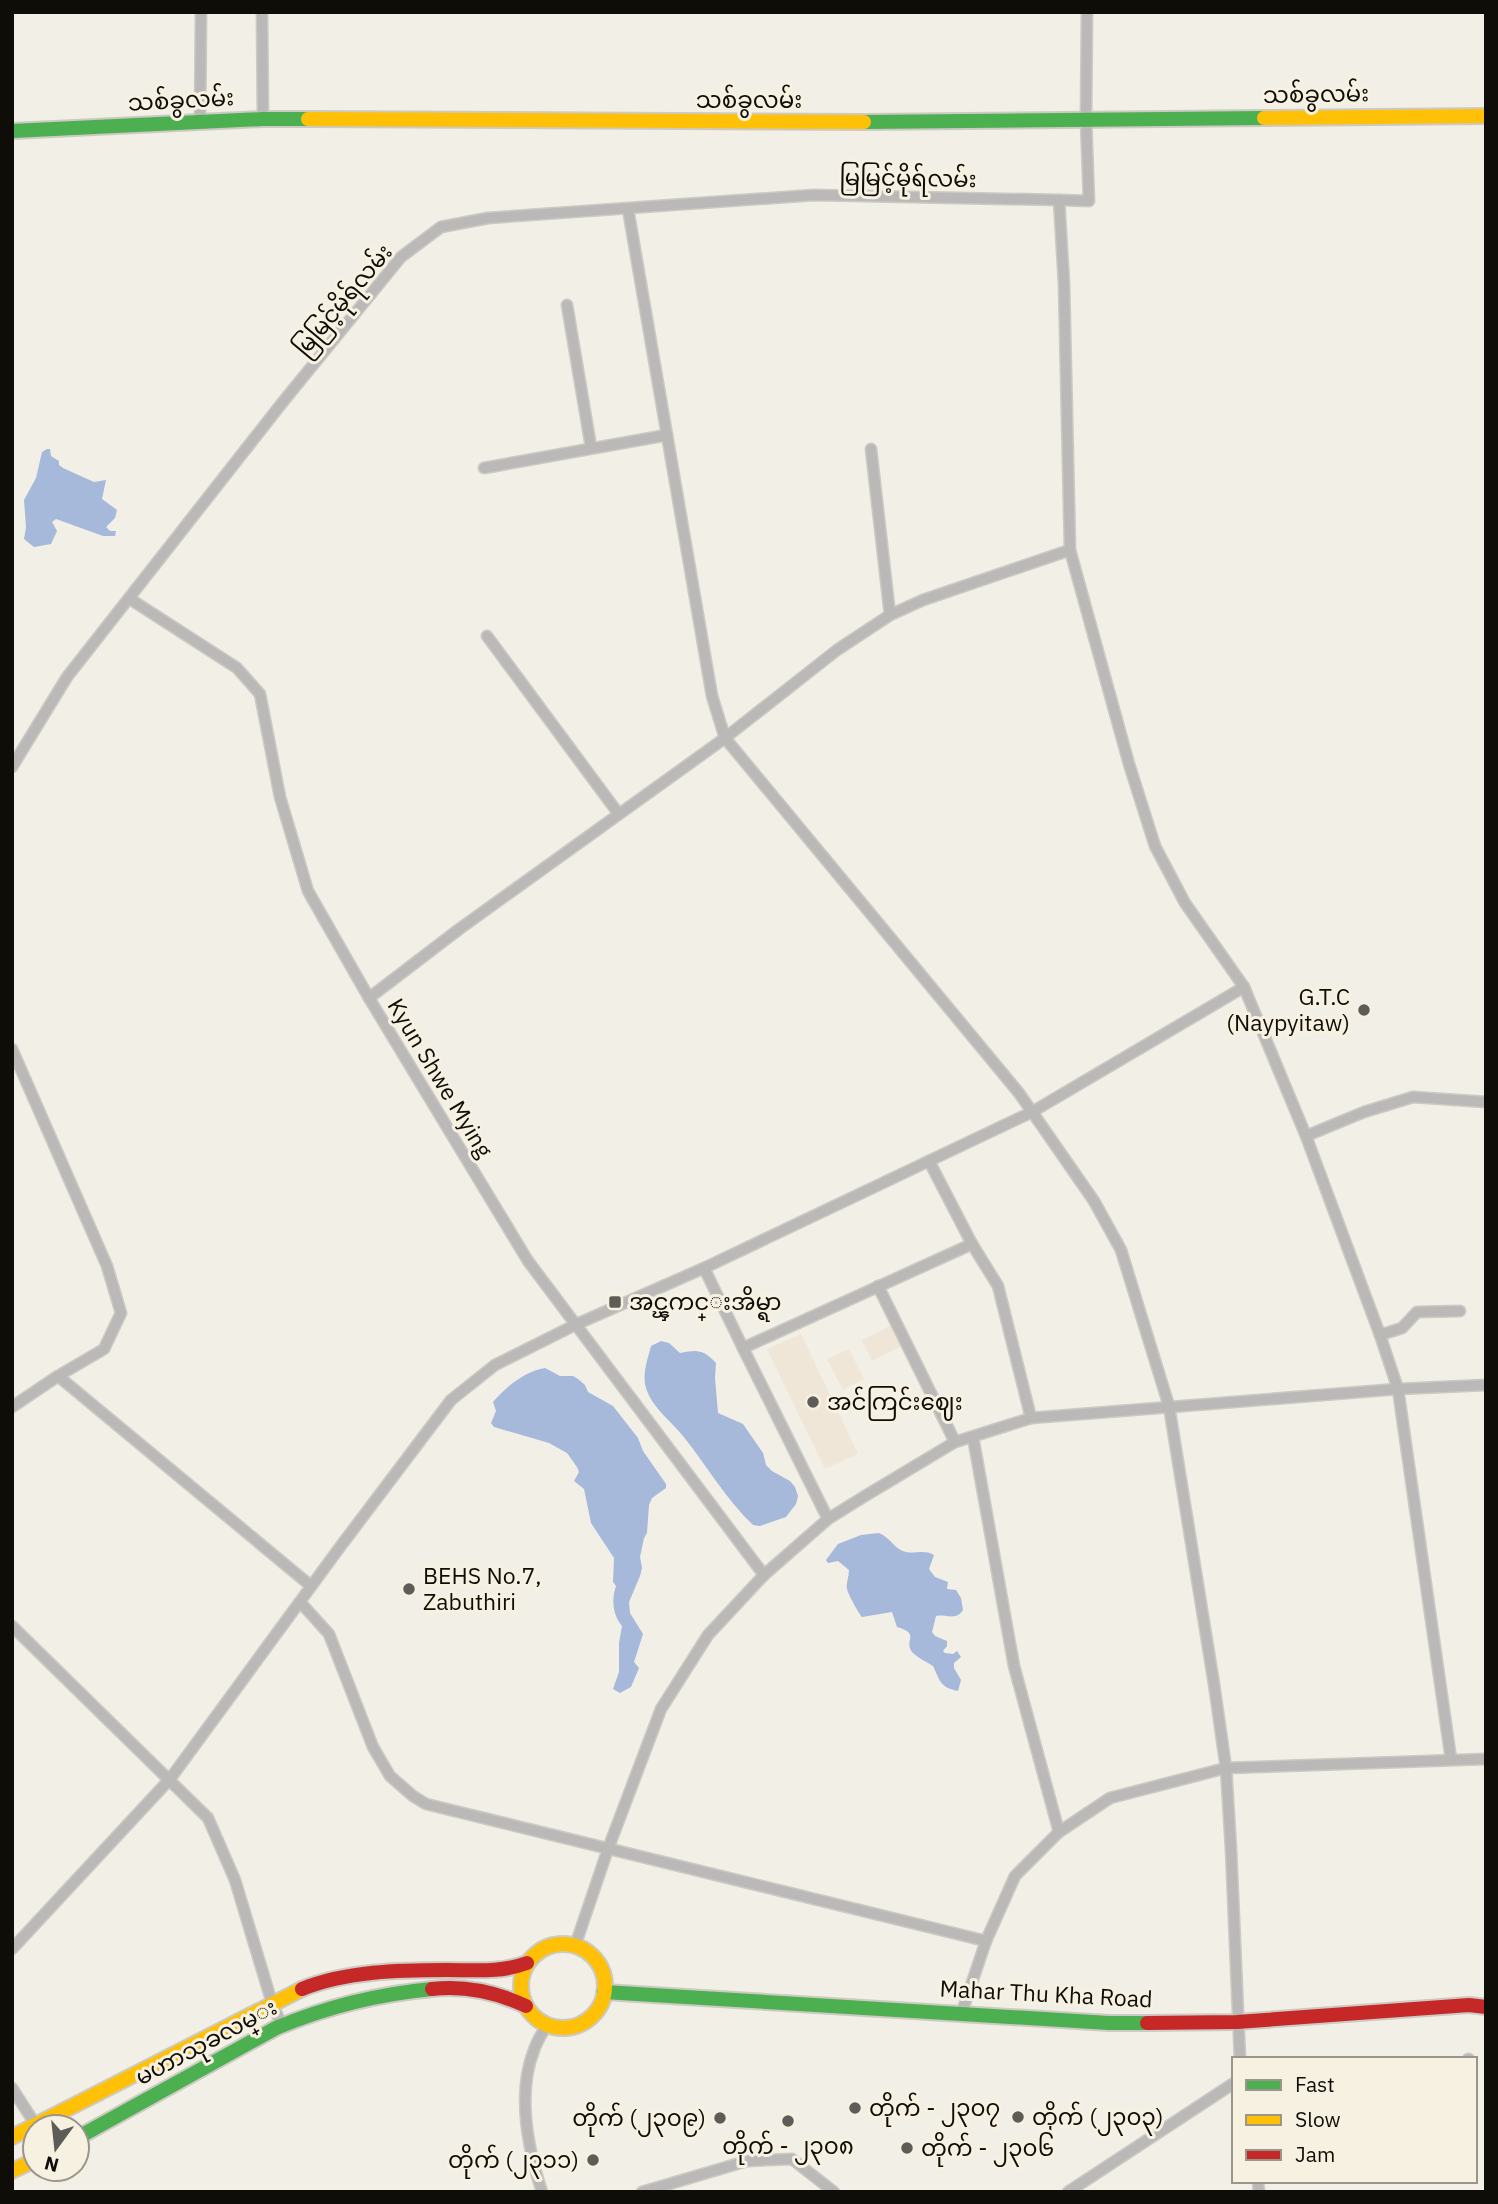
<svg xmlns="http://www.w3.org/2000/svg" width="1498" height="2204" font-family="'IBM Plex Sans','Noto Sans Myanmar',sans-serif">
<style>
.commercial{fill:#efe6d7}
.water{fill:#a6b9da}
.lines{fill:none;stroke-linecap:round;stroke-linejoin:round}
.street-casing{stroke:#cdcac4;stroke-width:13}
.fast-casing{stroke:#cdcac4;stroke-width:18}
.slow-casing{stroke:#cdcac4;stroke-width:18}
.jam-casing{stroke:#cdcac4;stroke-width:18}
.street{stroke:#bbb9b7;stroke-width:10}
.fast{stroke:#4caf50;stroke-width:14}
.slow{stroke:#ffc107;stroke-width:14}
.jam{stroke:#c62828;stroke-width:14}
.poi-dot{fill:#5e5c56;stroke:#f7f1e2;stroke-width:2.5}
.labels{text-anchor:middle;stroke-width:6;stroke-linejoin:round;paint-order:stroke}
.street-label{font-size:23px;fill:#0f0d08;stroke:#f7f1e2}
.poi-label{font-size:23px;fill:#0f0d08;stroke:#f7f1e2;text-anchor:start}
</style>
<rect width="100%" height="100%" fill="#f2efe7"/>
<g class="commercial">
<polygon points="892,1325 902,1346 872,1361 862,1340"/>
<polygon points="801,1334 858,1454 825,1469 767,1349"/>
<polygon points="849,1349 864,1379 843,1390 827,1359"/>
</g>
<g class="water">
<polygon points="47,449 50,449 51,456 59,461 59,465 63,468 94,482 106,480 102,499 117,510 115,518 106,527 110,531 116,531 115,536 103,536 56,519 52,522 57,531 51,544 34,547 24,539 26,527 24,500 36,478 42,452"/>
<path d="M661,1341L669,1343L680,1353C698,1349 704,1350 716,1363L715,1378L718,1413L743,1424L763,1453L766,1465L772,1471L790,1481L795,1487L798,1496L796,1504L786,1517L760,1526L753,1525C725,1498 707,1466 683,1436C670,1420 649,1405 645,1384C643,1371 648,1358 651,1346Z"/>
<path d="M545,1368L560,1376H573L578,1379L585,1385L588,1392L613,1406L638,1438L643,1451L666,1484V1488L652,1498L649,1505L647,1533L644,1538L640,1557L642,1568L640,1576L629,1602L630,1613L643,1634L634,1662L639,1668L631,1687L620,1693L613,1689L619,1672V1643L622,1626C613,1615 611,1600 616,1586L613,1582L614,1558L591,1523L584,1489L574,1481L579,1472L577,1467L567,1453L549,1443L494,1427L491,1423L496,1411L493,1402C506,1387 525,1371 545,1368Z"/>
<path d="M879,1533C890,1537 895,1550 906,1552C917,1554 924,1549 934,1555L929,1569L935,1577L948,1582L947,1589L956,1590L961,1598L963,1610C956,1621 947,1614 936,1616L932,1632L935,1636L947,1641V1646L943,1651L945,1653L953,1654L957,1651L961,1657L954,1663V1668L961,1680L958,1691C939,1687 940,1680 933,1666C927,1662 918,1658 913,1653C902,1641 922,1634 897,1627L892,1612L862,1617C858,1612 848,1594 847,1589C846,1584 849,1576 849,1570L838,1561L828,1563L826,1560L838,1544L861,1535Z"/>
</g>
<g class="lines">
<defs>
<g id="street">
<polyline points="262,12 263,119"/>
<polyline points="1087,12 1086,120 1089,201 1059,200 1064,283 1070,550 1129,764 1155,846 1185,903 1244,987 1306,1136 1380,1335 1398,1389 1451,1759"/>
<polyline points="200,122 201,12"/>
<polyline points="628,209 712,696 725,738 1019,1093 1094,1201 1121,1250 1169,1406 1214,1684 1226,1768 1231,1849 1240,2059"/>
<polyline points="567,305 591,447"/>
<polyline points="871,449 890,615"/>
<polyline points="484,468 667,435"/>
<polyline points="130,599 237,668 260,694 280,797 308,891 369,998 528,1261 764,1575"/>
<polyline points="487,636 618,813"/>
<polyline points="12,767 67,677 282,403 401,257 441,227 488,218 814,195 1059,200"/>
<polyline points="369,998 458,930 725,738 837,650 890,615 923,600 1070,550"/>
<polyline points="12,1049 107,1266 121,1313 104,1349 58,1376 12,1407"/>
<polyline points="1306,1136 1364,1112 1413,1097 1486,1102"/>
<polyline points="929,1161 972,1244 998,1286 1031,1418"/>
<polyline points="704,1268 743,1348 972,1244"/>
<polyline points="878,1286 955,1442"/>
<polyline points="1380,1335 1402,1328 1417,1312 1460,1311"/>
<polyline points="743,1348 828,1519"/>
<polyline points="58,1376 311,1586"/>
<polyline points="973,1437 1014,1666 1059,1832"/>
<polyline points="300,1602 329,1634 373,1747 390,1776 413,1796 426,1804 986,1941"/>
<polyline points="12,1626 208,1818 235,1880 272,2003 282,2026"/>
<polyline points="575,1946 608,1849 661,1709 708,1635 764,1575 828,1519 865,1496 955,1442 1031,1418 1398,1389 1486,1385"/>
<polyline points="12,1949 170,1779 340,1547 451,1400 495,1365 577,1324 704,1268 1032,1112 1244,987"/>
<polyline points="962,2012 986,1941 1015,1876 1059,1832 1110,1798 1226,1768 1486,1759"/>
<polyline points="1468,2059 1469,2059"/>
<polyline points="12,2088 37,2127"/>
<polyline points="1258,2181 1259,2192"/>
<path d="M542,2192C528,2149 517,2093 534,2050C537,2041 542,2033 547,2025"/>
<polyline points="642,2192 747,2161 792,2159 834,2192"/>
<polyline points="1068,2192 1234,2083"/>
</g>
<g id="fast">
<polyline points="864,122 1264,118"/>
<polyline points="12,131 263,119 308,119"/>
<polyline points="604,1992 1109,2023 1147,2023"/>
<path d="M77,2138L276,2028C326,2007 379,1994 432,1989"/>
</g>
<g id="slow">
<polyline points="1264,118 1486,116"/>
<polyline points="308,119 864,122"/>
<circle cx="563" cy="1986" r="42"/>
<polyline points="12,2137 302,1989"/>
<polyline points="12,2171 35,2160"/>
</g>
<g id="jam">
<path d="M302,1989C346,1971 400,1970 447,1970C475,1970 500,1973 527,1963"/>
<path d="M432,1989C466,1985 496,1992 526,2006"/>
<polyline points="1147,2023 1237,2022 1469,2005 1486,2007"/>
</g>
</defs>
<use href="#street" class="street-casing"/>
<use href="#fast" class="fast-casing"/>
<use href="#slow" class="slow-casing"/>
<use href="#jam" class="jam-casing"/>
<use href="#street" class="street"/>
<use href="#fast" class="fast"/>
<use href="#slow" class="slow"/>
<use href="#jam" class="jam"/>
</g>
<g class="poi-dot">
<circle cx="1364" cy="1010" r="7"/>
<rect x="608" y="1295" width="14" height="14" rx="3.5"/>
<circle cx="813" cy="1402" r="7"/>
<circle cx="409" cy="1589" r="7"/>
<circle cx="855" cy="2108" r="7"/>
<circle cx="1018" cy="2117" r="7"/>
<circle cx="720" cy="2118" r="7"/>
<circle cx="788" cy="2121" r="7"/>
<circle cx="907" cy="2148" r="7"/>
<circle cx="593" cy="2160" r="7"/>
</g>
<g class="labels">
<g class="street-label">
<text transform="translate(1316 94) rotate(-1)" y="8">သစ်ခွလမ်း</text>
<text transform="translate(181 100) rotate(-3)" y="8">သစ်ခွလမ်း</text>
<text x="749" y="108">သစ်ခွလမ်း</text>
<text transform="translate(908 178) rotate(1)" y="8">မြမြင့်မိုရ်လမ်း</text>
<text transform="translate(343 300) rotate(-50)" y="8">မြမြင့်မိုရ်လမ်း</text>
<text transform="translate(440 1078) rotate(59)" y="8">Kyun Shwe Mying</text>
<text transform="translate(1046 1994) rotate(3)" y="8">Mahar Thu Kha Road</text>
<text transform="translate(206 2042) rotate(-28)" y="8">မဟာသုခလမ္း</text>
</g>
<g class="poi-label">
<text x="1350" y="1005" text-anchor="end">G.T.C<tspan x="1350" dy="26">(Naypyitaw)</tspan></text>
<text x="629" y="1310">အင္ၾကင္းအိမ္ရာ</text>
<text x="827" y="1410">အင်ကြင်းဈေး</text>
<text x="423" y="1584">BEHS No.7,<tspan x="423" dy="26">Zabuthiri</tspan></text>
<text x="869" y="2116">တိုက် - ၂၃၀၇</text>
<text x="1032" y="2125">တိုက် (၂၃၀၃)</text>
<text x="706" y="2126" text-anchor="end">တိုက် (၂၃၀၉)</text>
<text x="788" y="2154" text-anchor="middle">တိုက် - ၂၃၀၈</text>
<text x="921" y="2156">တိုက် - ၂၃၀၆</text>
<text x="579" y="2168" text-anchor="end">တိုက် (၂၃၁၁)</text>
</g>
</g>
<rect width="1498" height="2204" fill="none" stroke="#0f0d08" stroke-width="28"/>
<rect x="1232" y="2057" width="245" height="126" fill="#f7f1e2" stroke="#9a968b" stroke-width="2"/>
<rect x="1246" y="2080" width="35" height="10" fill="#4caf50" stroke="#9a968b" stroke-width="2"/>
<text x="1295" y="2092" font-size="21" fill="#0f0d08">Fast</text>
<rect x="1246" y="2115" width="35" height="10" fill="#ffc107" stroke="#9a968b" stroke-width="2"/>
<text x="1295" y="2127" font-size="21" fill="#0f0d08">Slow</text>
<rect x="1246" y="2150" width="35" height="10" fill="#c62828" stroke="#9a968b" stroke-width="2"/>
<text x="1295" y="2162" font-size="21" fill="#0f0d08">Jam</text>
<g transform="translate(56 2148) rotate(195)"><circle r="33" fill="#f7f1e2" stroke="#9a968b" stroke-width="2"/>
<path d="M0-5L12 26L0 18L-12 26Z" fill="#5e5c56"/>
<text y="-10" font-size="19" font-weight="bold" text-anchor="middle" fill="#0f0d08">N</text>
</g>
</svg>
